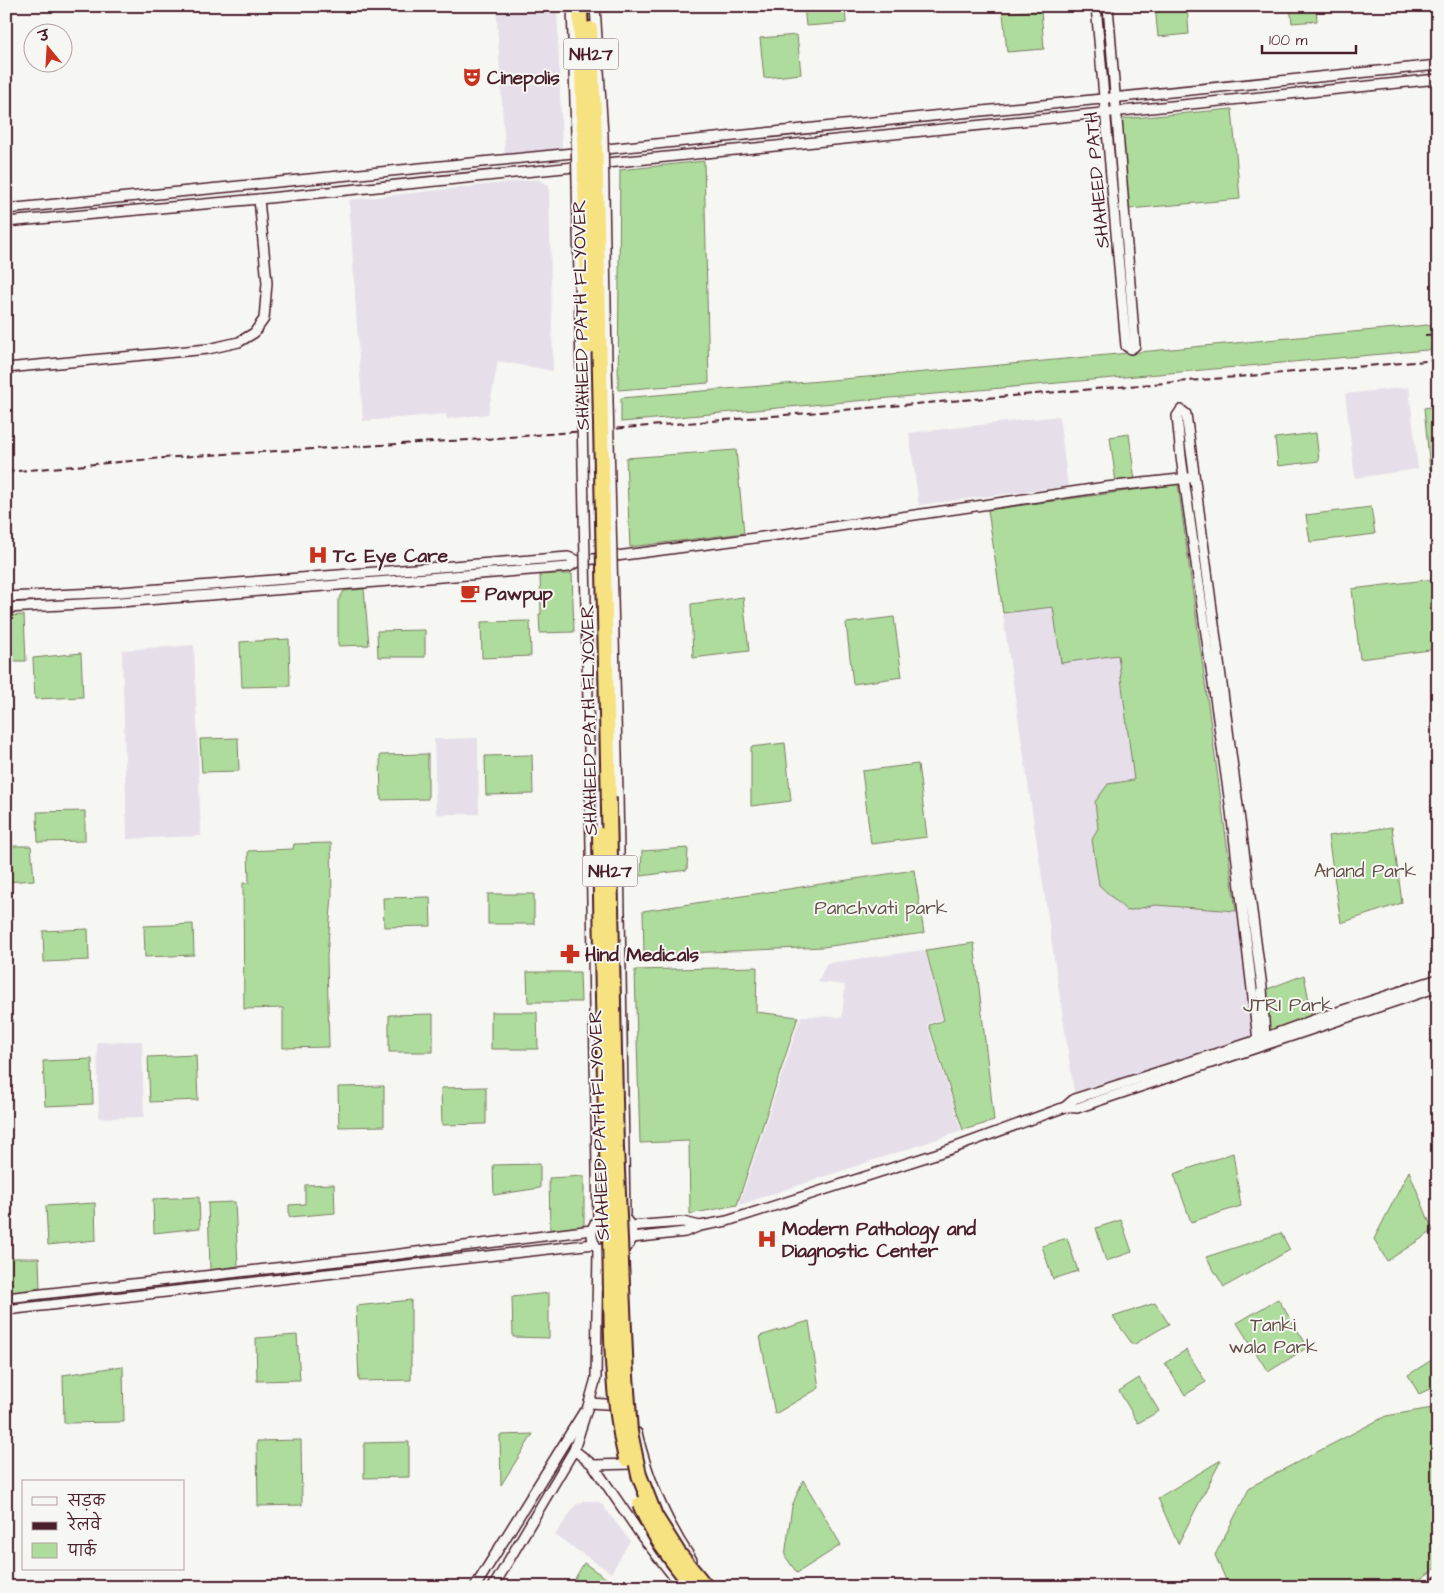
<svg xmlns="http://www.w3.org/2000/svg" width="1444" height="1593" font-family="'Architects Daughter','Playpen Sans Deva',sans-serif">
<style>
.built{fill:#e6dfea}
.green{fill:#aedc9c;stroke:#7c7e64}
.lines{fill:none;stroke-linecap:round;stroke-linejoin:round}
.minor-casing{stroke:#4a1f2b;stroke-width:12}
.highway-casing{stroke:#4a1f2b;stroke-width:18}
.minor{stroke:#f6f6f2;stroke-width:9}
.highway{stroke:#f6e281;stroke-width:14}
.rail{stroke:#4a1f2b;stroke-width:2;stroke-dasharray:8 4;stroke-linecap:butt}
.minor-bridge-casing{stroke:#4a1f2b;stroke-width:12;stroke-linecap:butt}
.highway-bridge-casing{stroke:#4a1f2b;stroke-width:18;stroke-linecap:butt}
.minor-bridge{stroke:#f6f6f2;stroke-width:9}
.highway-bridge{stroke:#f6e281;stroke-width:14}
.labels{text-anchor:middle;stroke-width:4;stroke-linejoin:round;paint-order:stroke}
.shield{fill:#f6f6f2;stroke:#7e6067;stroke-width:1}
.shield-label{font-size:18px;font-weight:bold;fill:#4a1f2b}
.poi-label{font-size:19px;font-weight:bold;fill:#4a1f2b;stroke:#f6f6f2;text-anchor:start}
.street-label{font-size:19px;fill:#4a1f2b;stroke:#f6f6f2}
.park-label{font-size:19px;fill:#634e47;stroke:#f6f6f2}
</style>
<rect width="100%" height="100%" fill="#f6f6f2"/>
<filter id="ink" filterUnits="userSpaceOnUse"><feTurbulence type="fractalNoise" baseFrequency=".02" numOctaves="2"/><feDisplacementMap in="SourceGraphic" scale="10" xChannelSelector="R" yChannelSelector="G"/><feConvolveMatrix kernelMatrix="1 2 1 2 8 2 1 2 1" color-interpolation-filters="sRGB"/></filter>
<g filter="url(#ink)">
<g class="built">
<polygon points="496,6 557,6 562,149 505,154"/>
<polygon points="538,179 549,186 553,371 498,361 488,414 447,419 446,414 363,421 349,200"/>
<polygon points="1409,387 1418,469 1355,478 1345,394"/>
<polygon points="1059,416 1068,486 919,505 909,433"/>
<polygon points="1179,483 1254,1036 1074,1092 987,509"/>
<polygon points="194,645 201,836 127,839 122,650"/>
<polygon points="478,738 479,814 436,814 434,739"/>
<polygon points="925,950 943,1019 927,1024 962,1131 739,1205 801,1016 842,1017 845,985 818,982 827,963"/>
<polygon points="142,1041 144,1117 99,1118 97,1042"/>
<polygon points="584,1501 596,1501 601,1503 630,1541 611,1573 555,1535 576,1505"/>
</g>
<g class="green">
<polygon points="804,6 845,6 846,23 806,26"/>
<polygon points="1155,6 1187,6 1189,34 1158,37"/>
<polygon points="1290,6 1316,6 1317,21 1292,23"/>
<polygon points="1041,10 1044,49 1007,52 1003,13"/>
<polygon points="797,35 801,74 764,78 760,38"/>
<polygon points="1232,109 1240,199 1129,209 1121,119"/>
<polygon points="704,161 709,383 618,390 620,170"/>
<polygon points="1438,324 1438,349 621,422 621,398 937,371"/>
<polygon points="1438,406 1438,469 1430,470 1424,408"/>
<polygon points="1316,433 1319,461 1278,466 1275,438"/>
<polygon points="1129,434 1135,481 1116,483 1110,437"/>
<polygon points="736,450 744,533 630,547 626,458"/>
<polygon points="1178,484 1236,911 1155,905 1127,911 1099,885 1092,840 1098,828 1095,802 1108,784 1134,780 1118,655 1061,663 1053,607 1003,613 988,510"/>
<polygon points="1371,507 1375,534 1310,542 1306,515"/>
<polygon points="540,574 572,574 574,632 540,633 539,614 541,614"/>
<polygon points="1434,579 1438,612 1438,649 1360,659 1352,589"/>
<polygon points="364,589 369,645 338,646 338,601 344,591"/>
<polygon points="743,597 749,651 693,658 691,604"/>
<polygon points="24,615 26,661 6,661 6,616"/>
<polygon points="894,617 902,677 853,684 846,623"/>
<polygon points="530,621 531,656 482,658 481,622"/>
<polygon points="425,630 425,657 378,657 377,631"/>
<polygon points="289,639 290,686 242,687 240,642"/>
<polygon points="81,653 83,697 35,699 33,658"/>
<polygon points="238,738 239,771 202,772 200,739"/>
<polygon points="785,743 791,801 751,806 751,747"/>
<polygon points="428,754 428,799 381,800 380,755"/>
<polygon points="532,755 533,794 486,795 485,756"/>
<polygon points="918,764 927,837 871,844 862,771"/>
<polygon points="85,811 85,841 38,842 37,812"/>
<polygon points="1392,827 1402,903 1341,923 1328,836"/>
<polygon points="331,843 332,896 327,956 329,1047 283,1048 283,1008 244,1009 243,883 249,883 248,851 293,849 294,844"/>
<polygon points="6,846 31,846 34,880 6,882"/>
<polygon points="688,848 687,870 641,876 642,851"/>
<polygon points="914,870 924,933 823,947 644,955 643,911"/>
<rect x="488" y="894" width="46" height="30"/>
<polygon points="430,897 431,926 384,927 383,898"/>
<polygon points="193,924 194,955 145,957 144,926"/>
<polygon points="88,929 89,960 44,962 43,931"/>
<polygon points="974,943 994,1121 963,1130 929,1025 944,1020 926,950"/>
<polygon points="757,967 756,1012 798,1017 737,1205 690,1214 689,1141 640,1143 635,970"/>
<polygon points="527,972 580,972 581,1002 528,1002"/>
<polygon points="1304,975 1313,1021 1271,1035 1265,990"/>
<polygon points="491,1012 537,1012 538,1049 491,1049"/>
<polygon points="433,1014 433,1052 389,1052 389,1015"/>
<polygon points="196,1055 198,1100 150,1102 148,1057"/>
<polygon points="92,1059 93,1104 45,1106 43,1061"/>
<polygon points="384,1086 384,1126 339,1127 338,1087"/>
<polygon points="486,1087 486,1124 442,1125 441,1088"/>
<polygon points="1233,1153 1241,1206 1191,1222 1174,1174"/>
<polygon points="540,1164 540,1188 494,1195 493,1165"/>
<polygon points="1409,1171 1433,1231 1387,1261 1374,1239"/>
<polygon points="584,1176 584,1226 550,1230 549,1178"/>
<polygon points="334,1184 335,1213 289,1217 289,1205 305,1204 305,1185"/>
<polygon points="199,1197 200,1228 154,1233 153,1199"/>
<polygon points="235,1202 238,1266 210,1270 208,1203"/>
<polygon points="95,1203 96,1240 48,1245 46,1206"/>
<polygon points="1121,1220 1132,1252 1106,1261 1096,1228"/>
<polygon points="1281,1233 1290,1250 1224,1287 1206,1257"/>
<polygon points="1067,1238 1078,1271 1053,1279 1042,1246"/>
<polygon points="6,1258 39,1258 40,1288 7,1293"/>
<polygon points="549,1293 549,1338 513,1337 512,1297"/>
<polygon points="1278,1299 1308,1347 1268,1372 1237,1323"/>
<polygon points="411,1300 411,1380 359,1381 356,1306"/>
<polygon points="1155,1303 1169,1324 1133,1345 1113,1317"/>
<polygon points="809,1321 819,1388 775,1414 760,1336"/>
<polygon points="297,1335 300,1380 257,1381 256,1338"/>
<polygon points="1186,1350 1206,1382 1185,1395 1165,1363"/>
<polygon points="1438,1356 1438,1385 1419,1394 1408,1375"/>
<polygon points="123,1366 124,1422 64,1423 63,1375"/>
<polygon points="1139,1378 1159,1411 1138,1423 1119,1391"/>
<polygon points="1438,1407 1438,1567 1408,1587 1229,1587 1215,1555 1250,1487 1386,1416"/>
<polygon points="533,1434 501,1485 500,1435"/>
<polygon points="301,1440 302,1505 258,1506 257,1441"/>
<polygon points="409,1442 409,1477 364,1478 364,1443"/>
<polygon points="1221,1460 1178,1544 1158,1498"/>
<polygon points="803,1480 841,1545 797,1573 785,1556 792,1506"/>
<polygon points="584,1563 607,1579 602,1587 570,1587"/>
</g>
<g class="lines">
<defs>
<g id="minor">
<polyline points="572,6 576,135"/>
<polyline points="595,6 603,135"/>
<polyline points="1096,6 1126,346 1131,349 1135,346 1108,6"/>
<polyline points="596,150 1438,65"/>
<polyline points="597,164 1438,79"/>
<polyline points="6,209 583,152"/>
<polyline points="6,222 259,199 584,166"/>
<polyline points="6,368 208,349 239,342 254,333 264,319 267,283 259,199"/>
<polygon points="1181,410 1186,414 1192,458 1262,987 1265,1037 1262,1045 1258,1040 1231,811 1181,457 1177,416"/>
<polyline points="6,597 120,592 568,557 578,561"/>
<polyline points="6,608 120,602 569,567 578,561 785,534 1106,487 1189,478"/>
<polyline points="618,793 625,1214"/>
<polyline points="590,795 598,1220"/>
<polyline points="1065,1107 1077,1108 1438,987"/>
<circle cx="612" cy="1234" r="20"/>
<polyline points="630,1226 683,1222 700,1226"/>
<polyline points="632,1238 685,1232 700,1226 727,1221 948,1150 1065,1107 1074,1099 1258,1040 1316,1019 1438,979"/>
<polyline points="6,1298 392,1255 592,1230"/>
<polyline points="6,1310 594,1244"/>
<polyline points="589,1403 622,1405"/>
<path d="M637,1433C648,1478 665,1521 692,1560"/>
<polyline points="574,1450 593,1465 643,1538 682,1587"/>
<polyline points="593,1465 634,1464"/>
<polyline points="475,1587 583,1413"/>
<polyline points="493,1587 574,1450 589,1403 596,1378 598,1249"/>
</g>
<g id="highway">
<polyline points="580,6 584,135"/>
<polyline points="590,29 595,134"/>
</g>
</defs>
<use href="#minor" class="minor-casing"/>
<use href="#highway" class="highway-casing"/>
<use href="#minor" class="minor"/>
<use href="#highway" class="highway"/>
<g class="rail">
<polyline points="1425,335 1438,334"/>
<polyline points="6,472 175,457 485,439 737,419 1438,360"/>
<polyline points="1420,1587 1438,1575"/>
</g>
<defs>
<g id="minor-bridge">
<polyline points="576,135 590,795"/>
<polyline points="603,135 607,362 618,793"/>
</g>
<g id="highway-bridge">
<polyline points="595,134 616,1148 626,1376 630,1432 639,1475 655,1516 679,1554 706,1587"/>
<polyline points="584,135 589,346"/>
<path d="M600,835C602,969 605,1103 610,1237C612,1310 609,1387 626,1459"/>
<path d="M640,1504C652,1535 672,1561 693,1587"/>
</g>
</defs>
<use href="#minor-bridge" class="minor-bridge-casing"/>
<use href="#highway-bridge" class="highway-bridge-casing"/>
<use href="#minor-bridge" class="minor-bridge"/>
<use href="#highway-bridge" class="highway-bridge"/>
</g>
</g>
<defs>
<symbol id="theatre-bare" viewBox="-9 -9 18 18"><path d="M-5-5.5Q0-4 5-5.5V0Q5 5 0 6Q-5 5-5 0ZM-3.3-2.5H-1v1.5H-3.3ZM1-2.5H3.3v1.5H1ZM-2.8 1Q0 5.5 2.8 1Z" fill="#c8321e" stroke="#f6f6f2" stroke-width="2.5" paint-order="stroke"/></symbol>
<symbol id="hospital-bare" viewBox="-9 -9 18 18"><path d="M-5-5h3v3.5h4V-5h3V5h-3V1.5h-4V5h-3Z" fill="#c8321e" stroke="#f6f6f2" stroke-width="2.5" paint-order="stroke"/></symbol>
<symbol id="cafe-bare" viewBox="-9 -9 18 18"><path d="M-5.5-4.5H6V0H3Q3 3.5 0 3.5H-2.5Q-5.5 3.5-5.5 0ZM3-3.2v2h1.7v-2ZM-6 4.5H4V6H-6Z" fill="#c8321e" stroke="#f6f6f2" stroke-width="2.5" paint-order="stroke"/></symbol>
<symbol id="pharmacy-bare" viewBox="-9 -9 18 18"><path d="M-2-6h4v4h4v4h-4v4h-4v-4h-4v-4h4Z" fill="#c8321e" stroke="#f6f6f2" stroke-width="2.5" paint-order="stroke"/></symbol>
</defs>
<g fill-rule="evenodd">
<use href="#theatre-bare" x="458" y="63" width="28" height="28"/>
<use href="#hospital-bare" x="304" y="541" width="28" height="28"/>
<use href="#cafe-bare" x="456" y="579" width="28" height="28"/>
<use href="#pharmacy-bare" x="556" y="940" width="28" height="28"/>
<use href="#hospital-bare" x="753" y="1225" width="28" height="28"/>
</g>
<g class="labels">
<g class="shield">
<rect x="563.5" y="38.5" width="55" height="31" rx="4"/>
<rect x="582.5" y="855.5" width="55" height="31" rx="4"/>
</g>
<g class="shield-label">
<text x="591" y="60">NH27</text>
<text x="610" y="877">NH27</text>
</g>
<g class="poi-label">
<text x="487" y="84">Cinepolis</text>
<text x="333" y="562">Tc Eye Care</text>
<text x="485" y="600">Pawpup</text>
<text x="585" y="961">Hind Medicals</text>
<text x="782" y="1235">Modern Pathology and<tspan x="782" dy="22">Diagnostic Center</tspan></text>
</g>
<g class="street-label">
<text transform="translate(1096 180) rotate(-95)" y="7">SHAHEED PATH</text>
<text transform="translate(580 315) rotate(-91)" y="7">SHAHEED PATH FLYOVER</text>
<text transform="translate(588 720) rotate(-91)" y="7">SHAHEED PATH FLYOVER</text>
<text transform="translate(598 1125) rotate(-92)" y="7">SHAHEED PATH FLYOVER</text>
</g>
<g class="park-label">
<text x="1365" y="877">Anand Park</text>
<text x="881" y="914">Panchvati park</text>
<text x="1288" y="1011">JTRI Park</text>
<text x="1273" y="1331">Tanki<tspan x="1273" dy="22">wala Park</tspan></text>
</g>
</g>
<rect width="1444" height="1593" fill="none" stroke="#f6f6f2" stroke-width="25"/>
<rect x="12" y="12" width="1419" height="1568" fill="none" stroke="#4a1f2b" stroke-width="2" filter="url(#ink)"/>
<rect x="22" y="1480" width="162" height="90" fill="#f6f6f2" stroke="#b1a0a2"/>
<rect x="32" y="1497" width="25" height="8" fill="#f6f6f2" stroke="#b1a0a2"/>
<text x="68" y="1506" font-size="15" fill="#4a1f2b">सड़क</text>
<rect x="32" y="1522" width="25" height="8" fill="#4a1f2b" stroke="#b1a0a2"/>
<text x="68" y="1530" font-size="15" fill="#4a1f2b">रेलवे</text>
<rect x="32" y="1543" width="25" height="15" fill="#aedc9c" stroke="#b1a0a2"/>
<text x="68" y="1556" font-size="15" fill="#4a1f2b">पार्क</text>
<g transform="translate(48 48) rotate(342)"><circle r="24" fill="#f6f6f2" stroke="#b1a0a2"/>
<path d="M0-4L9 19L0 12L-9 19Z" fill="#c8321e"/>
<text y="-8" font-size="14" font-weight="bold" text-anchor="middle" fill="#4a1f2b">उ</text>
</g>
<path d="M1262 45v8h94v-8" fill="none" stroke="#4a1f2b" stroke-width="2.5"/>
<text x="1269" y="45" font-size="15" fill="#4a1f2b" stroke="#f6f6f2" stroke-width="4" paint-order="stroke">100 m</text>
</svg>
